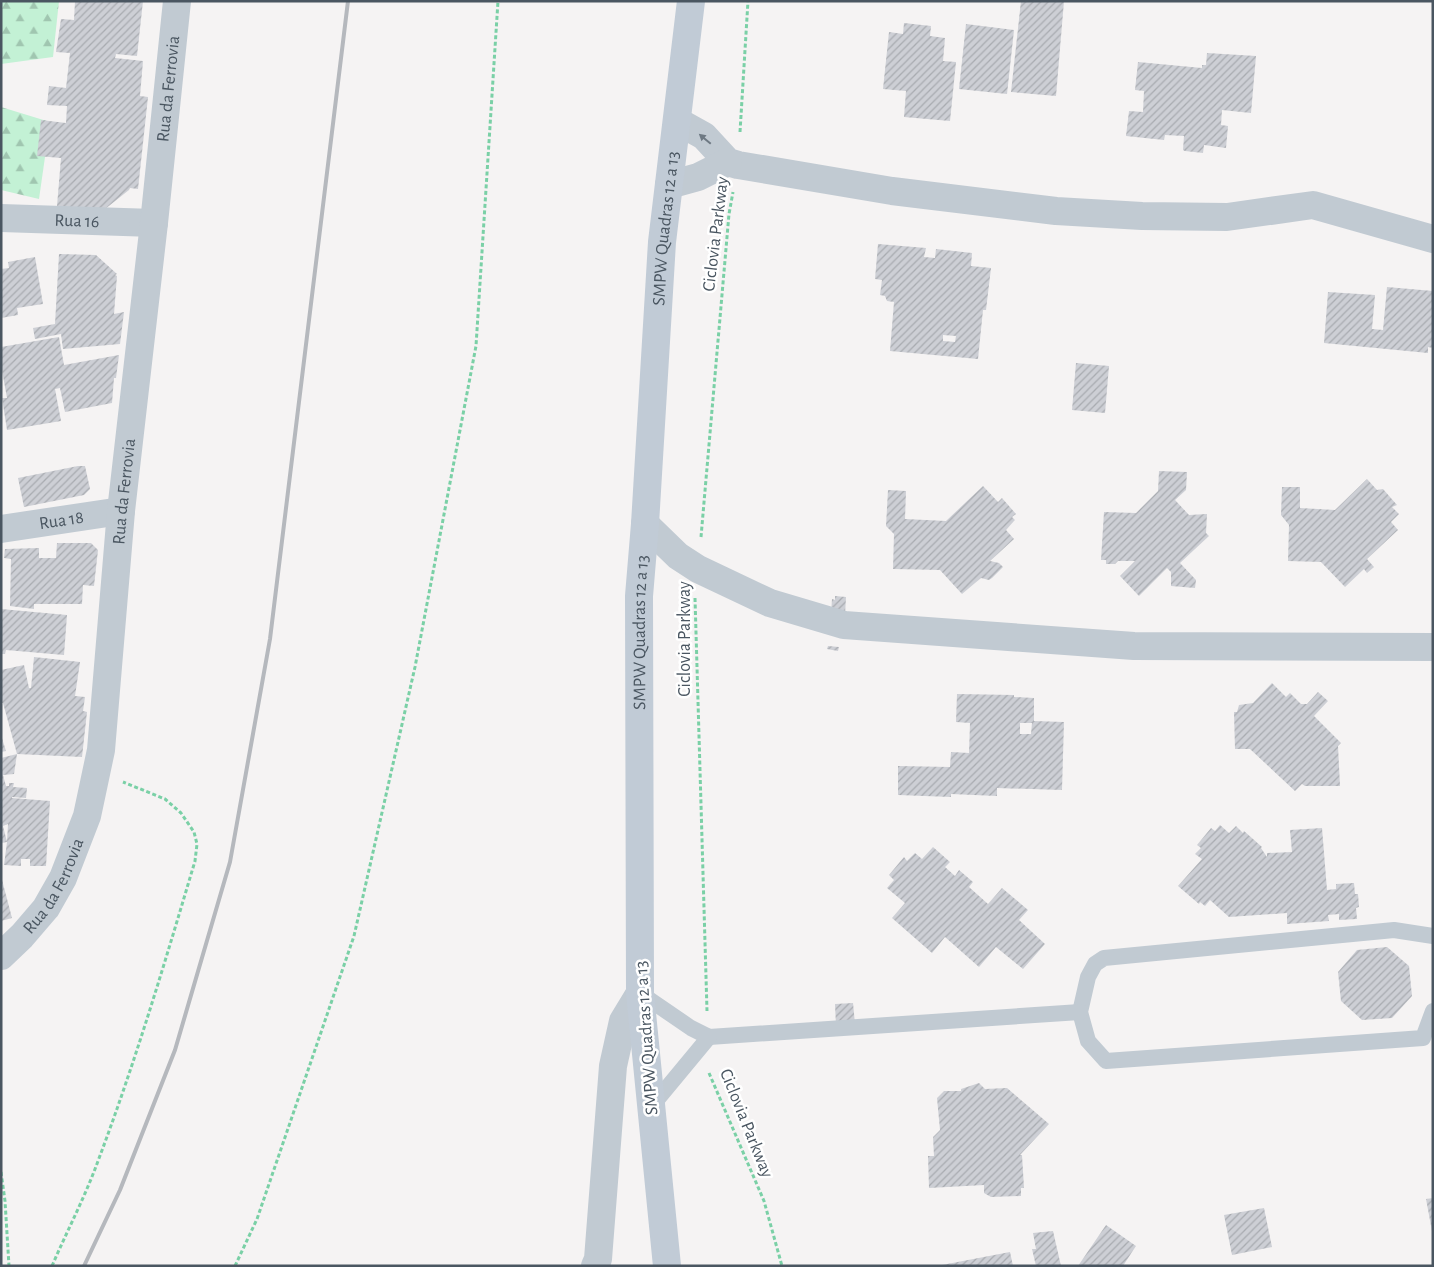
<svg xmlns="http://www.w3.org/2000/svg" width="1434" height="1267" font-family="'Alegreya Sans',sans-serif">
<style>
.forest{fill:url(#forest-firs)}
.building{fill:url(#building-hatch);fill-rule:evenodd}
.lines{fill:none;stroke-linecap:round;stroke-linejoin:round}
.path{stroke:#7ad0a6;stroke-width:3;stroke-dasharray:4 2.5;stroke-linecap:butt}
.lane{stroke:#c1cad2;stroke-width:16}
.street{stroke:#c1cad2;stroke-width:28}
.secondary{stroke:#c1cbd6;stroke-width:28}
.rail{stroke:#b5b8bd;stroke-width:4}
.oneway{fill:#6e7983}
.labels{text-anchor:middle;stroke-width:5;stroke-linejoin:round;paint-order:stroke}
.street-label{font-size:18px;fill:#4a5661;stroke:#fff}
</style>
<defs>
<pattern id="forest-firs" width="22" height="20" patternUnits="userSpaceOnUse" patternTransform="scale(1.25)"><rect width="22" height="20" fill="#c3f1d5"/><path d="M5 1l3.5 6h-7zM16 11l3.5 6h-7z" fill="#a0c6b0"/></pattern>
<pattern id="building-hatch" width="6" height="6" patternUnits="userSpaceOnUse" patternTransform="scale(1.25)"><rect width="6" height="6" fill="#cdcfd5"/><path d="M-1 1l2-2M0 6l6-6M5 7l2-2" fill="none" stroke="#a8abb0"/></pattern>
</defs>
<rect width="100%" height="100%" fill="#f5f3f3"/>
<g class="forest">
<polygon points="1,1 59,1 53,57 1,64"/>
<polygon points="1,107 50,122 39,199 1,190"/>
</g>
<g class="building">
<polygon points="75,1 143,1 137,56 116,54 115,58 143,61 140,96 148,97 138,189 130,188 129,190 100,213 57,206 61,158 37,156 41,120 66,123 67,106 47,105 49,86 66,88 70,53 56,52 61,19 74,20"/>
<polygon points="1021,1 1064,1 1056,96 1011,92"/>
<polygon points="904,23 931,26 930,36 945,38 943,61 956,62 950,121 904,117 906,91 883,89 889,32 903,34"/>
<polygon points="966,24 1014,30 1007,94 959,89"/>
<polygon points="1207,53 1256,56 1251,113 1222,110 1221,125 1228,126 1226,148 1204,145 1203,153 1185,151 1183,150 1184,136 1165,135 1164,140 1126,136 1129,111 1143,112 1144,91 1135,90 1138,62 1202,68 1202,65 1206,65"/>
<path d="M878,244L926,248L924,257L935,258L936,249L972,253L971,266L991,268L986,310H983L978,359L890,351L894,302L887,301L885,296L880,295L882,280L875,279ZM943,335L956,336L955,342L943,341Z"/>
<polygon points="59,254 96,255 117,274 115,275 117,276 114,314 124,312 120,344 63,349 61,334 35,339 33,328 55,324"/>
<polygon points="35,257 43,304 17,308 18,315 1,318 1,269 9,268 8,262"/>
<polygon points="1387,287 1433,291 1433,348 1428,347 1428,353 1324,343 1328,292 1375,295 1372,329 1383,330"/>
<polygon points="59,337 64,365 119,355 116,378 114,378 112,403 65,412 60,388 55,389 61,421 7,430 2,398 7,398 1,365 1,347"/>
<polygon points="1076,363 1109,366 1105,413 1072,410"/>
<polygon points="78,466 85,466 90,489 84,495 24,507 18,478"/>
<polygon points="1159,471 1187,472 1186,490 1175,500 1189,515 1207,514 1206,533 1209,536 1180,563 1196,580 1195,588 1171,586 1171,572 1167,568 1139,596 1120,576 1135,561 1118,561 1115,564 1106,564 1106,560 1101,560 1104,512 1136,513 1158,491"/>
<polygon points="1367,479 1377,490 1383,489 1397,505 1392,507 1399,514 1391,522 1398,530 1367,559 1374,567 1367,573 1364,569 1345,587 1321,562 1288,561 1289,525 1281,515 1282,487 1300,487 1300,508 1335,510"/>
<polygon points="983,486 998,502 1002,498 1016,514 1012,517 1015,520 1014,521 1006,530 1014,539 990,561 999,563 1003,567 992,578 989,580 981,578 962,594 940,570 893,569 894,534 886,526 888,490 906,491 905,519 946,521"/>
<polygon points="57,543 91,543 98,550 94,586 83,585 82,604 34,604 34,609 10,606 11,559 4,558 5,549 39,548 39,558 56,558"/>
<polygon points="835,596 846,597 845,615 831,614 832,599 835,600"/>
<polygon points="1,609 67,615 64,655 6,650 5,654 1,654"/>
<polygon points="828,646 839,647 838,651 827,649"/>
<path d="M34,657L80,662L75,696L85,697L83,711L87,712L82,757L17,754L14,774L3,775L6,786H9V783H14L13,787L27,788L26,798L12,797V798L50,801L46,866H30V859H21V866L4,865L7,842L1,843V758L17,754L3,703H1V670L24,665L29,688H31ZM8,824L7,842L3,826Z"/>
<polygon points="1272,683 1286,697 1290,693 1301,704 1307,704 1318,692 1328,701 1314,716 1341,743 1338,746 1340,786 1305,786 1302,784 1295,791 1250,749 1235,749 1234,712 1237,712 1239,705 1253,703"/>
<path d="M957,694L1014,695V697L1034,698V721L1064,722L1062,790L997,788V796L951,794V797L898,795V766L950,767L951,752L969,753L970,723L956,722ZM1020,723H1032L1031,734H1020Z"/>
<polygon points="1,735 6,751 1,752"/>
<polygon points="1220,825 1229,833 1236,826 1243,833 1244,831 1262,847 1261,848 1267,857 1267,853 1292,852 1290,830 1322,828 1327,890 1336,889 1336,884 1354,883 1355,894 1358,894 1359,907 1356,908 1357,919 1339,920 1339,914 1328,915 1329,921 1287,924 1287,913 1229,917 1210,900 1205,906 1200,902 1199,904 1178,886 1202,859 1195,854 1201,848 1197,845 1211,828 1215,831"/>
<polygon points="933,847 950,862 945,867 955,876 959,870 973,882 969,887 988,904 1002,888 1028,910 1019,920 1045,944 1023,969 996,947 979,967 945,937 932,953 892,918 905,903 887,888 894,880 889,875 904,857 907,861 915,853 922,859"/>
<polygon points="1,876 12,918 1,921"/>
<polygon points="1387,947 1409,966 1412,996 1392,1018 1362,1020 1341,1001 1338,972 1357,950"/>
<polygon points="853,1003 855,1024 836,1026 835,1004"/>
<polygon points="979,1083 985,1089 1007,1088 1049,1124 1020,1155 1022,1155 1024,1188 1021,1188 1021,1196 991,1197 984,1193 984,1185 929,1188 928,1156 934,1156 933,1137 940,1130 937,1098 944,1091 961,1091 961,1089"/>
<polygon points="1433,1198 1433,1231 1432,1231 1426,1199"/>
<polygon points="1264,1208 1272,1247 1232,1255 1224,1215"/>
<polygon points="1106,1225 1136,1246 1132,1252 1123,1266 1078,1266"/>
<polygon points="1053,1231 1061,1266 1036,1266 1032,1249 1036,1249 1033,1233"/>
<polygon points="1010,1252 1013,1266 942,1266 942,1265"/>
</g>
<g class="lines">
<g class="path">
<polyline points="740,132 748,1"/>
<polyline points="701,537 729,214 733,192"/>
<polyline points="695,598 707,1011"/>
<polyline points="709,1073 764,1201 782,1266"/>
<polyline points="1,1172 5,1201 9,1266"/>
<path d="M52,1266C67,1231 85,1197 98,1161C135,1063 165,962 195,861L197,844L194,832L181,813L165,799L123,782"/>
<polyline points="235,1266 257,1219 354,936 415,667 476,346 498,1"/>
</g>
<g class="lane">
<polyline points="1433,936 1394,930 1104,958 1095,964 1088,977 1080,1012 1088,1041 1106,1061 1423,1038 1433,1011"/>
<polyline points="640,993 691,1028 709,1037 1080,1012"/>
<polyline points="651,1107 709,1037"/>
</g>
<g class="street">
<polyline points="677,121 704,136 728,162 738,165 892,191 1056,211 1142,216 1227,217 1313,205 1433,239"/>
<polyline points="669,185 698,177 728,162"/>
<path id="s1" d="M1,218L154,223"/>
<polyline points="645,524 678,556 698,569 770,603 844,625 1134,646 1433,647"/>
<path id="s2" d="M1,529L121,511"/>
<path id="s3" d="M1,956L22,936L46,908L63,878L87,816L101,750L121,511L154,223L177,1"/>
<polyline points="595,1266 598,1259 613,1066 623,1021 640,993"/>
</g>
<path class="secondary" id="s4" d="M667,1266L640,993L639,596L645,524L662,242L691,1"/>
<polyline class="rail" points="84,1266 120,1190 175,1050 230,862 270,639 348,1"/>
</g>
<defs><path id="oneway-solid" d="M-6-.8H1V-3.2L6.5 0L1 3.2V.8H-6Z" transform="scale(1.25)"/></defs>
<use class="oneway" href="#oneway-solid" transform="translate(705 139) rotate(-140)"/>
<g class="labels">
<g class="street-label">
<text dy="6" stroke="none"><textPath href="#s3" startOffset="899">Rua da Ferrovia</textPath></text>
<text dy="6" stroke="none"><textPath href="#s1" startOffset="76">Rua 16</textPath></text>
<text dy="6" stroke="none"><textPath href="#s4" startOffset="1040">SMPW Quadras 12 a 13</textPath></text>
<text transform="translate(715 234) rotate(-83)" y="6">Ciclovia Parkway</text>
<text dy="6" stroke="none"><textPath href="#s3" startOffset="494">Rua da Ferrovia</textPath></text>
<text dy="6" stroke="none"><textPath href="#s2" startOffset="61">Rua 18</textPath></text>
<text dy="6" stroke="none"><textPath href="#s4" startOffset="635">SMPW Quadras 12 a 13</textPath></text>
<text transform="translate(684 639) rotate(-90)" y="6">Ciclovia Parkway</text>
<text dy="6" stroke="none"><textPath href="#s3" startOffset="89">Rua da Ferrovia</textPath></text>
<text transform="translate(646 1038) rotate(-94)" y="6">SMPW Quadras 12 a 13</text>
<text transform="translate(747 1123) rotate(68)" y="6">Ciclovia Parkway</text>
</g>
</g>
<rect width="1434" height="1267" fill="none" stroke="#4a5661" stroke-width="5"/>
</svg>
